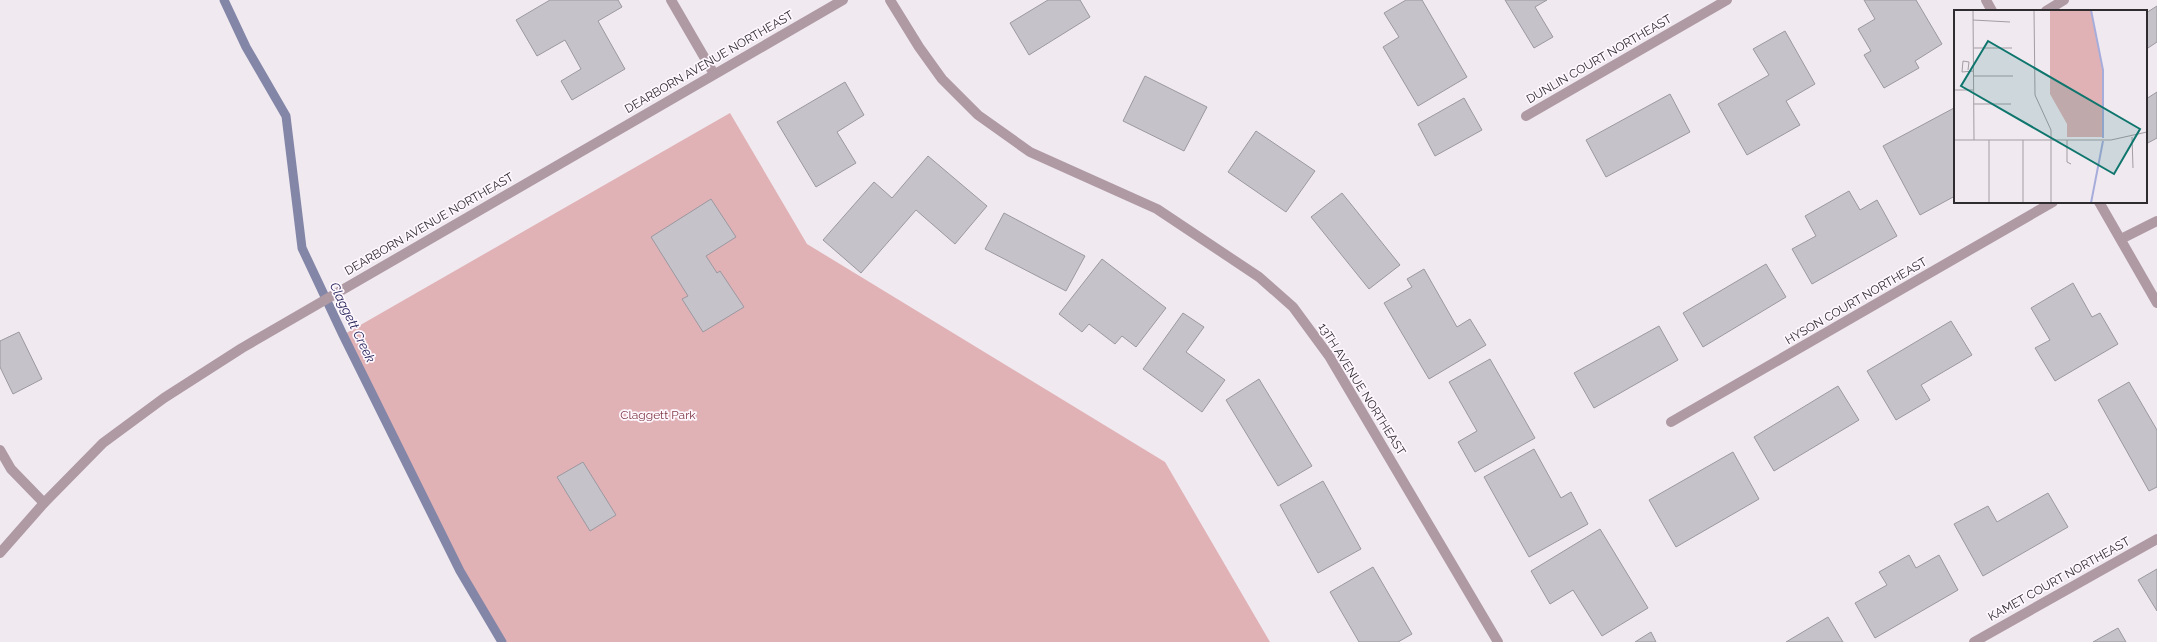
<svg xmlns="http://www.w3.org/2000/svg" width="2157" height="642" font-family="Raleway,sans-serif">
<style>
.green{fill:#e0b2b6}
.lines{fill:none;stroke-linecap:round;stroke-linejoin:round}
.stream{stroke:#8386a7;stroke-width:9}
.building{fill:#c5c2ca;stroke:#9b98a0}
.service{stroke:#af99a3;stroke-width:10}
.minor{stroke:#af99a3;stroke-width:10}
.tertiary{stroke:#af99a3;stroke-width:10}
.labels{text-anchor:middle;stroke-width:3.5;stroke-linejoin:round;paint-order:stroke}
.street-label{font-size:12px;fill:#2f2c2f;stroke:#fef7fe}
.park-label{font-size:12px;fill:#813b46;stroke:#fef7fe}
.water-label{font-size:13px;font-style:italic;fill:#232259;stroke:#fef7fe}
.inset-river{fill:none;stroke:#a7addb;stroke-width:2}
.inset-road{fill:none;stroke:#a39da3;stroke-width:1}
.view{fill:#0f766e;fill-opacity:0.15;stroke:#0f766e;stroke-width:2}
.inset-edge{fill:none;stroke:#2f2c2f;stroke-width:2}
</style>
<rect width="100%" height="100%" fill="#f0e9f0"/>
<polygon class="green" points="730,113 807,244 1165,462 1270,642 502,642 460,571 343,335"/>
<g class="lines">
<polyline class="stream" points="224,0 246,47 286,116 302,248 343,335 460,571 502,642"/>
</g>
<g class="building">
<polygon points="550,0 618,0 622,7 598,21 625,69 572,100 561,81 581,69 565,40 537,56 516,20"/>
<polygon points="1048,0 1080,0 1090,17 1029,55 1010,23"/>
<polygon points="1406,0 1422,0 1467,77 1418,106 1383,47 1399,37 1384,13"/>
<polygon points="1505,0 1547,0 1535,7 1553,37 1534,48"/>
<polygon points="1864,0 1916,0 1942,44 1915,61 1919,68 1884,88 1864,55 1871,51 1858,29 1875,19"/>
<polygon points="2157,6 2157,42 2148,48 2146,44 2146,13"/>
<polygon points="1785,31 1815,84 1786,101 1800,125 1747,155 1718,104 1769,75 1753,49"/>
<polygon points="1145,76 1207,107 1184,151 1123,121"/>
<polygon points="845,82 864,115 837,132 856,163 816,187 777,122"/>
<polygon points="2157,92 2157,138 2146,144 2146,99"/>
<polygon points="1670,94 1690,132 1606,177 1586,140"/>
<polygon points="1464,98 1482,130 1435,156 1418,124"/>
<polygon points="1954,108 1955,196 1920,215 1883,146"/>
<polygon points="1256,131 1315,171 1286,212 1228,172"/>
<polygon points="928,156 987,206 955,244 916,210 861,273 823,240 874,182 892,198"/>
<polygon points="1849,191 1860,210 1877,200 1897,236 1812,284 1792,249 1816,236 1805,216"/>
<polygon points="1342,193 1400,265 1369,289 1311,217"/>
<polygon points="711,199 736,237 706,256 717,273 720,271 744,307 703,332 682,299 688,296 651,237"/>
<polygon points="1004,213 1085,256 1066,291 985,249"/>
<polygon points="1102,259 1166,308 1136,347 1122,336 1115,344 1089,324 1082,332 1059,314"/>
<polygon points="1766,264 1786,297 1703,347 1683,313"/>
<polygon points="1424,269 1457,327 1470,319 1486,345 1429,379 1384,303 1412,287 1407,279"/>
<polygon points="2073,283 2092,317 2100,313 2118,344 2055,381 2035,348 2050,340 2031,308"/>
<polygon points="1183,313 1204,327 1186,352 1225,380 1202,412 1143,369"/>
<polygon points="1951,321 1972,355 1921,385 1930,400 1896,420 1867,371"/>
<polygon points="1659,326 1678,360 1594,408 1574,373"/>
<polygon points="19,332 42,379 13,394 0,367 0,341"/>
<polygon points="1490,359 1535,438 1475,472 1458,442 1477,431 1449,382"/>
<polygon points="1259,379 1312,466 1278,486 1226,400"/>
<polygon points="2129,382 2157,430 2157,487 2149,491 2098,400"/>
<polygon points="1838,386 1859,420 1774,471 1754,437"/>
<polygon points="1534,449 1561,498 1571,492 1588,524 1529,557 1484,477"/>
<polygon points="1733,452 1759,499 1676,547 1649,500"/>
<polygon points="583,462 616,515 590,531 557,477"/>
<polygon points="1323,481 1361,549 1318,573 1280,505"/>
<polygon points="2048,493 2068,527 1983,576 1954,524 1988,506 1997,522"/>
<polygon points="1600,529 1648,608 1602,636 1573,590 1550,604 1531,571"/>
<polygon points="1909,555 1916,568 1939,555 1958,590 1875,638 1855,603 1887,585 1879,572"/>
<polygon points="1373,567 1412,634 1398,642 1359,642 1330,592"/>
<polygon points="2157,569 2157,611 2138,580"/>
<polygon points="1828,617 1843,642 1786,642"/>
<polygon points="2118,628 2126,642 2093,642"/>
<polygon points="1651,632 1656,642 1635,642"/>
</g>
<g class="lines">
<g class="service">
<polyline points="671,0 714,74"/>
<polyline points="2121,239 2157,221"/>
<polyline points="0,450 11,469 44,503"/>
</g>
<g class="minor">
<polyline points="890,0 919,47 942,79 978,115 1030,152 1157,209 1259,277 1293,307 1329,356 1498,642"/>
<polyline points="1986,0 1992,11"/>
<polyline points="2046,11 2064,0"/>
<polyline points="1526,116 1727,0"/>
<polyline points="2099,202 2157,303"/>
<polyline points="1671,422 2053,202"/>
<polyline points="1974,642 2157,539"/>
</g>
<polyline class="tertiary" points="0,553 44,503 103,443 164,398 242,348 843,0"/>
</g>
<g class="labels">
<g class="street-label">
<text transform="translate(1599 59) rotate(-30)" y="4">DUNLIN COURT NORTHEAST</text>
<text transform="translate(709 62) rotate(-30)" y="4">DEARBORN AVENUE NORTHEAST</text>
<text transform="translate(429 224) rotate(-30)" y="4">DEARBORN AVENUE NORTHEAST</text>
<text transform="translate(1856 301) rotate(-30)" y="4">HYSON COURT NORTHEAST</text>
<text transform="translate(1362 389) rotate(58)" y="4">13TH AVENUE NORTHEAST</text>
<text transform="translate(2059 579) rotate(-29)" y="4">KAMET COURT NORTHEAST</text>
</g>
<g class="park-label">
<text x="658" y="419">Claggett Park</text>
</g>
<g class="water-label">
<text transform="translate(353 322) rotate(64)" y="5">Claggett Creek</text>
</g>
</g>
<g transform="translate(1954 10)">
<rect width="193" height="193" fill="#f0e9f0"/>
<path d="M96,0H137L149,60L150,127H113V114L96,84Z" fill="#e0b2b6"/>
<path class="inset-river" d="M137,0L149,60V128M137,193L149,131"/>
<path class="inset-road" d="M19,0L20,130M80,0L81,85L97,120V193M19,10L56,12M20,38H58M14,60L15,52L9,51L8,62L20,61M20,66H59M0,80H19M20,94H57M193,111V72M178,127L179,158M0,130H157L193,122M35,130V193M69,130V193M113,130V152L117,154"/>
<path class="view" d="M34,31L186,119L160,164L7,76Z"/>
<rect width="193" height="193" class="inset-edge"/>
</g>
</svg>
